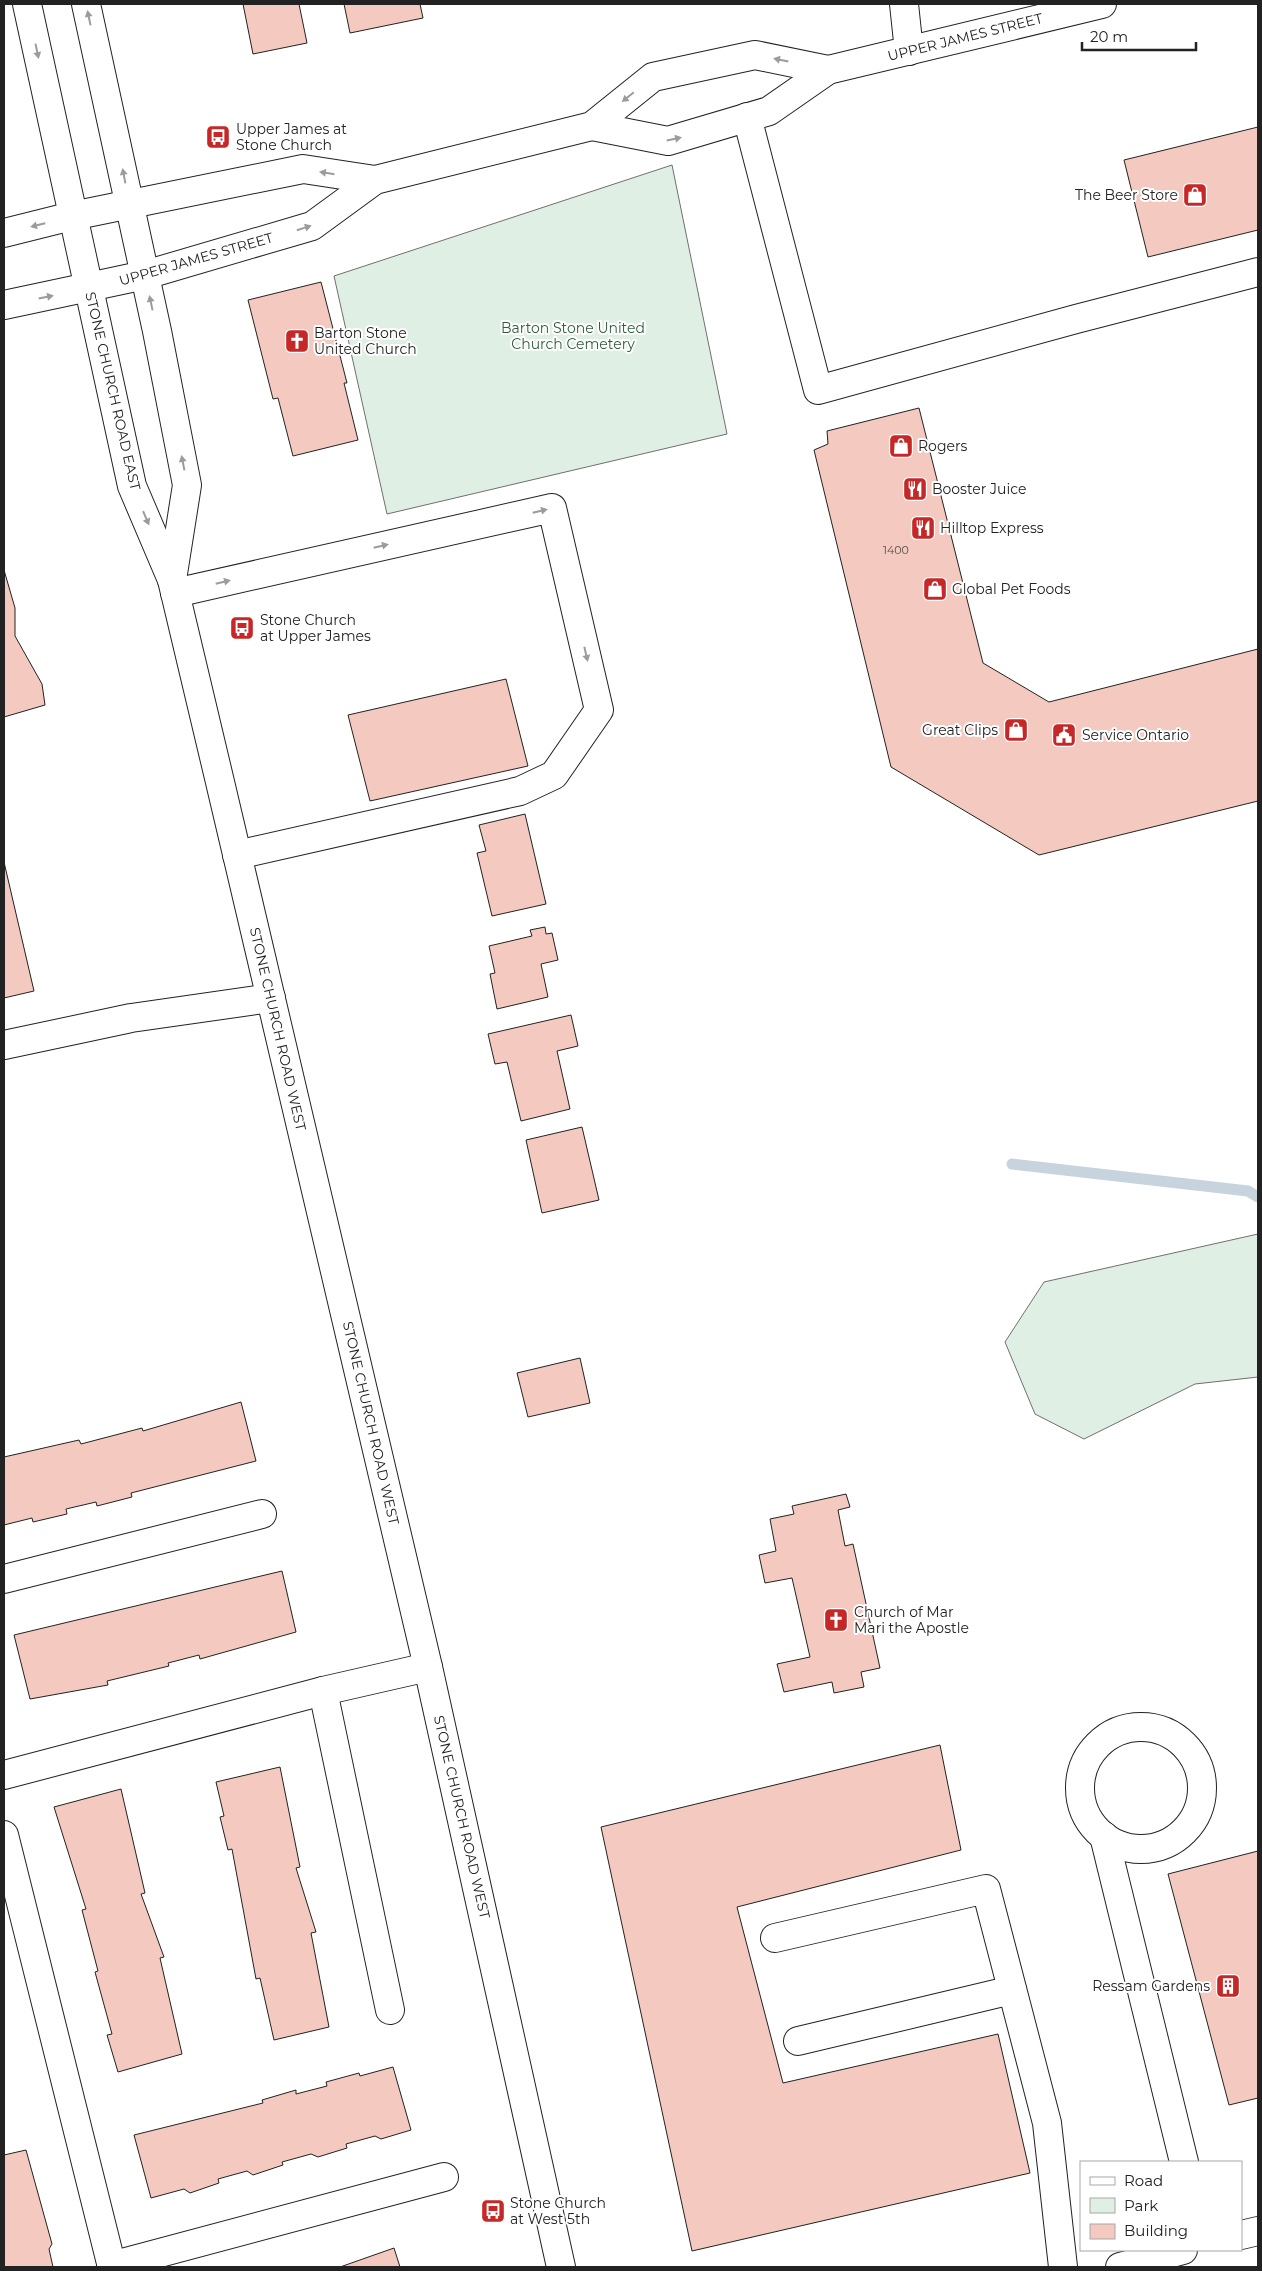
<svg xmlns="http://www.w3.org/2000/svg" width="1262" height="2271" font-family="Montserrat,sans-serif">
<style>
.green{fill:#e0efe3;stroke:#6f6f6f}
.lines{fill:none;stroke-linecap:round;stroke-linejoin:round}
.stream{stroke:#c7d3dd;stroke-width:11}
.building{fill:#f3c9c0;stroke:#222}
.minor-casing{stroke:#222;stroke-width:30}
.major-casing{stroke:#222;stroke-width:30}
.minor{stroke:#fff;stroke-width:28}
.major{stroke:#fff;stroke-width:28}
.oneway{fill:#9c9c9c}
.labels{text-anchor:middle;stroke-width:4;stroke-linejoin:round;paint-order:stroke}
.number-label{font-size:11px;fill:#564c4a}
.street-label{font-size:14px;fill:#222;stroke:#fff}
.poi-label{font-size:14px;fill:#222;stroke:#fff;text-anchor:start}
.park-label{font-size:14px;fill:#2f5e38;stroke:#fff}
</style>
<rect width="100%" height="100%" fill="#fff"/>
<g class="green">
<polygon points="672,165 727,434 387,514 334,276"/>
<polygon points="1258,1234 1258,1377 1195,1384 1084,1439 1035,1414 1005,1342 1044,1282"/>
</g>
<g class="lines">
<polyline class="stream" points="1012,1164 1248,1191 1258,1197"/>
</g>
<g class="building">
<polygon points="243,4 299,4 307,43 253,54"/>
<polygon points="344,4 420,4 423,18 350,33"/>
<polygon points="1258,127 1258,230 1148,257 1124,160"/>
<polygon points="321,282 347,383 344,383 358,440 293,456 278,398 273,399 248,300"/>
<polygon points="919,408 983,663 1049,702 1258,649 1258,801 1039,855 891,767 814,450 828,444 827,431"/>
<polygon points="4,570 15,608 15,636 42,684 45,705 4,717"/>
<polygon points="506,679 528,766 370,801 348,715"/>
<polygon points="525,814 546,904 492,916 477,853 486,851 479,825"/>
<polygon points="4,862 34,991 4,998"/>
<polygon points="545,927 546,934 552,933 558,960 541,964 548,997 497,1009 490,974 495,973 489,946 532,936 530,930"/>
<polygon points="571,1015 578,1046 557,1051 570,1109 521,1121 507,1062 495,1064 488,1034"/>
<polygon points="582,1127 599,1200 542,1213 526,1140"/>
<polygon points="580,1358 590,1403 528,1417 517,1373"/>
<polygon points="241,1402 256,1461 131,1493 132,1497 97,1506 96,1502 66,1509 67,1514 33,1522 32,1518 4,1525 4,1457 79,1440 81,1444 142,1428 143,1431"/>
<polygon points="846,1494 850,1507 838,1510 845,1546 853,1544 880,1668 861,1672 864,1687 834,1693 832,1682 784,1692 777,1664 810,1657 792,1578 765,1583 759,1555 776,1551 770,1519 794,1514 792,1506"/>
<polygon points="282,1571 296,1632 200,1659 199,1655 168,1663 169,1666 107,1681 108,1685 30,1699 14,1635"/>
<polygon points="940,1745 961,1850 737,1907 783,2083 998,2034 1030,2173 692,2251 601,1827"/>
<polygon points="280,1767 300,1867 296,1868 316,1932 311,1933 329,2027 274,2040 260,1978 256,1979 232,1849 228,1850 220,1817 224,1816 216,1782"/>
<polygon points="121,1789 145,1893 141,1894 164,1957 160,1958 182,2054 118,2072 107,2035 112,2034 95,1972 98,1971 82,1910 86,1909 54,1807"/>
<polygon points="1258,1851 1258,2098 1229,2105 1168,1874"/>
<polygon points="393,2067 411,2130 381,2139 375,2136 346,2144 347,2148 318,2157 311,2154 282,2162 283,2165 253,2175 247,2171 218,2179 219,2183 190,2193 184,2189 151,2198 134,2135 263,2103 262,2100 296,2090 296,2094 327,2086 326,2082 359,2073 360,2076"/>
<polygon points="26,2150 52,2244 49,2249 53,2267 4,2267 4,2155"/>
<polygon points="394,2248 400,2267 340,2267"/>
</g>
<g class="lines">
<defs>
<g id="minor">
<polyline points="904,4 909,51"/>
<polyline points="747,117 818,390 1076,319 1258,272"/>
<polyline points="175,593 552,508 599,710 554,775 520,791 237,855"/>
<polyline points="4,1045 131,1018 271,998"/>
<polyline points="4,1579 262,1514"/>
<polyline points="323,1691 390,2010"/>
<circle cx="1141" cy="1788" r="61"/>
<polyline points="4,1775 323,1691 428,1667"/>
<polyline points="4,1835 112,2267"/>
<polyline points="1104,1836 1184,2162"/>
<polyline points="775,1938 986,1889 1047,2123 1063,2267"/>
<polyline points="798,2041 1012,1990"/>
<polyline points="1241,2235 1258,2231"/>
<polyline points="111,2266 444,2177"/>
<polyline points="1120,2267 1183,2250"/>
</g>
<g id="major">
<polyline points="27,4 132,486 172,580 220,782 428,1667 561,2267"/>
<polyline points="86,4 157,331 187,485 172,580"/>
<polyline points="592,126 668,141 769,111 828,70 1102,4"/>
<polyline points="4,233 72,216 303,169 375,180"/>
<polyline points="4,305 145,275 312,226 375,180 592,126 653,77 755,55 828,70"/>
</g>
</defs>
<use href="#minor" class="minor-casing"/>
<use href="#major" class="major-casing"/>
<use href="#minor" class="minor"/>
<use href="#major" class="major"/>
</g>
<defs><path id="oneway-solid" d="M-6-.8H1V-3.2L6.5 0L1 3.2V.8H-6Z" transform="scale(1.25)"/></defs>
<g class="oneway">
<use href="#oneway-solid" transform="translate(89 18) rotate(-102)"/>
<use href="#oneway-solid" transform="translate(37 51) rotate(78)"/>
<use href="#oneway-solid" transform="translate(781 60) rotate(-168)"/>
<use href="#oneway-solid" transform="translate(628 97) rotate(141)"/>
<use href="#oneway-solid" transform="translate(674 139) rotate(-12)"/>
<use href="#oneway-solid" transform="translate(327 173) rotate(-171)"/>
<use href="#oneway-solid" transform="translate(124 176) rotate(-101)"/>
<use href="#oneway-solid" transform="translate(38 225) rotate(166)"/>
<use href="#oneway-solid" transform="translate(304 228) rotate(-17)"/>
<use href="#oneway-solid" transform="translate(46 297) rotate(-11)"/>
<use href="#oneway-solid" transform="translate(151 303) rotate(-102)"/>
<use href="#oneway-solid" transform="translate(183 463) rotate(-101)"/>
<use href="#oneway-solid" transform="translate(540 511) rotate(-13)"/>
<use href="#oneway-solid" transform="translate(146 518) rotate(67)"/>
<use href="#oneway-solid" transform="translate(381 546) rotate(-13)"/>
<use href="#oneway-solid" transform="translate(223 582) rotate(-13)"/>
<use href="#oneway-solid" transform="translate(586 654) rotate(77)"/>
</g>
<defs>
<symbol id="bus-square" viewBox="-11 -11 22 22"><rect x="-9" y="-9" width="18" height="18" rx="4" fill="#c62828" stroke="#fff"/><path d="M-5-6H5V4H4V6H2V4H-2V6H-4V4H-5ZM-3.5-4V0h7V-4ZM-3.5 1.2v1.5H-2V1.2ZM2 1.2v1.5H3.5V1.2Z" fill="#fff"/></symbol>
<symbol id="shop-square" viewBox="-11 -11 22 22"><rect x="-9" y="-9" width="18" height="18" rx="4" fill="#c62828" stroke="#fff"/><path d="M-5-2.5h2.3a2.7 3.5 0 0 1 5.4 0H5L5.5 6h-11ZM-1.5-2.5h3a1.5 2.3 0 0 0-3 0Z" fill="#fff"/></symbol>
<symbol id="church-square" viewBox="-11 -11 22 22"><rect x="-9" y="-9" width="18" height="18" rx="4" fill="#c62828" stroke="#fff"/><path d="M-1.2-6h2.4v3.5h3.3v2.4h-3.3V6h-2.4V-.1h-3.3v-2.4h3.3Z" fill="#fff"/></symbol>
<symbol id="restaurant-square" viewBox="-11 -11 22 22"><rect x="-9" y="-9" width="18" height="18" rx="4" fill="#c62828" stroke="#fff"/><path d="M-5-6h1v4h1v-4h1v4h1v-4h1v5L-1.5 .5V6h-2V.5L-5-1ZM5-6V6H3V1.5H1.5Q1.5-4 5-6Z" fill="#fff"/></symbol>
<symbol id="civic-square" viewBox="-11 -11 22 22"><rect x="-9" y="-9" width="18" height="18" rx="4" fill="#c62828" stroke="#fff"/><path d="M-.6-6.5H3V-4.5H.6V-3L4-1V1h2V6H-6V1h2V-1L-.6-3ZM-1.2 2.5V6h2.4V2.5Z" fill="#fff"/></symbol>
<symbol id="building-square" viewBox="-11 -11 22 22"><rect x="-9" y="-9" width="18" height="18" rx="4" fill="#c62828" stroke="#fff"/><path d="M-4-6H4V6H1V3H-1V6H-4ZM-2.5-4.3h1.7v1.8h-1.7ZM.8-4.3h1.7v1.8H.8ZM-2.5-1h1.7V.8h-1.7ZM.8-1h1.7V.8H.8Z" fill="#fff"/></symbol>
</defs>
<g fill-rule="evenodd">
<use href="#bus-square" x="204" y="123" width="28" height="28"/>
<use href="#shop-square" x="1181" y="181" width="28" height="28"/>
<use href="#church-square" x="283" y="327" width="28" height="28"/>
<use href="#shop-square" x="887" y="432" width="28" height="28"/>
<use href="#restaurant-square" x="901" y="475" width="28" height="28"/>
<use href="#restaurant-square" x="909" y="514" width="28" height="28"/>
<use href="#shop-square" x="921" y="575" width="28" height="28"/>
<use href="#bus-square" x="228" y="614" width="28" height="28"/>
<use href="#shop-square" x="1002" y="716" width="28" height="28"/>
<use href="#civic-square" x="1050" y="721" width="28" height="28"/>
<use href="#church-square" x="822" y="1606" width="28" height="28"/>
<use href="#building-square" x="1214" y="1972" width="28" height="28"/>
<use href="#bus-square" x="479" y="2197" width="28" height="28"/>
</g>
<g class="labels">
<g class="number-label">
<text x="896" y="554">1400</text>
</g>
<g class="street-label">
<text transform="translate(965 37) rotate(-14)" y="5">UPPER JAMES STREET</text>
<text transform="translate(196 259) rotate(-16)" y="5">UPPER JAMES STREET</text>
<text transform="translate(113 391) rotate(77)" y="5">STONE CHURCH ROAD EAST</text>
<text transform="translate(278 1029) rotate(77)" y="5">STONE CHURCH ROAD WEST</text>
<text transform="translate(371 1423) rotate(77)" y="5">STONE CHURCH ROAD WEST</text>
<text transform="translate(462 1817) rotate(77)" y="5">STONE CHURCH ROAD WEST</text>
</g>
<g class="poi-label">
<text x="236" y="134">Upper James at<tspan x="236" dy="16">Stone Church</tspan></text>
<text x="1178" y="200" text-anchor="end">The Beer Store</text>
<text x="314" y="338">Barton Stone<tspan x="314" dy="16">United Church</tspan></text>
<text x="918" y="451">Rogers</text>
<text x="932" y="494">Booster Juice</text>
<text x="940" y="533">Hilltop Express</text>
<text x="952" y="594">Global Pet Foods</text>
<text x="260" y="625">Stone Church<tspan x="260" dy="16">at Upper James</tspan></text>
<text x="998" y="735" text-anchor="end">Great Clips</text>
<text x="1082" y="740">Service Ontario</text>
<text x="854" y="1617">Church of Mar<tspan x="854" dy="16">Mari the Apostle</tspan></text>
<text x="1210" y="1991" text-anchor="end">Ressam Gardens</text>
<text x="510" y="2208">Stone Church<tspan x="510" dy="16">at West 5th</tspan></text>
</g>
<g class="park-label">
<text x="573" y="333">Barton Stone United<tspan x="573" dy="16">Church Cemetery</tspan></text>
</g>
</g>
<rect width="1262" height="2271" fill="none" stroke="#222222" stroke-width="10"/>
<rect x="1080" y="2161" width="162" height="90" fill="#ffffff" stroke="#a7a7a7"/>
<rect x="1090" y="2177" width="25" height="8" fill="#ffffff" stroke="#a7a7a7"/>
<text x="1124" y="2186" font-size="15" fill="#222222">Road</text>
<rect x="1090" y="2198" width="25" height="15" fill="#e0efe3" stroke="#a7a7a7"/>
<text x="1124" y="2211" font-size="15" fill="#222222">Park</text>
<rect x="1090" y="2224" width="25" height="15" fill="#f3c9c0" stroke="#a7a7a7"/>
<text x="1124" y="2236" font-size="15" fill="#222222">Building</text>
<path d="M1082 42v8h114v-8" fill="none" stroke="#222222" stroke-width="2.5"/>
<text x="1090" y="42" font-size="15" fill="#222222" stroke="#ffffff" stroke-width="4" paint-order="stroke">20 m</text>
</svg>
